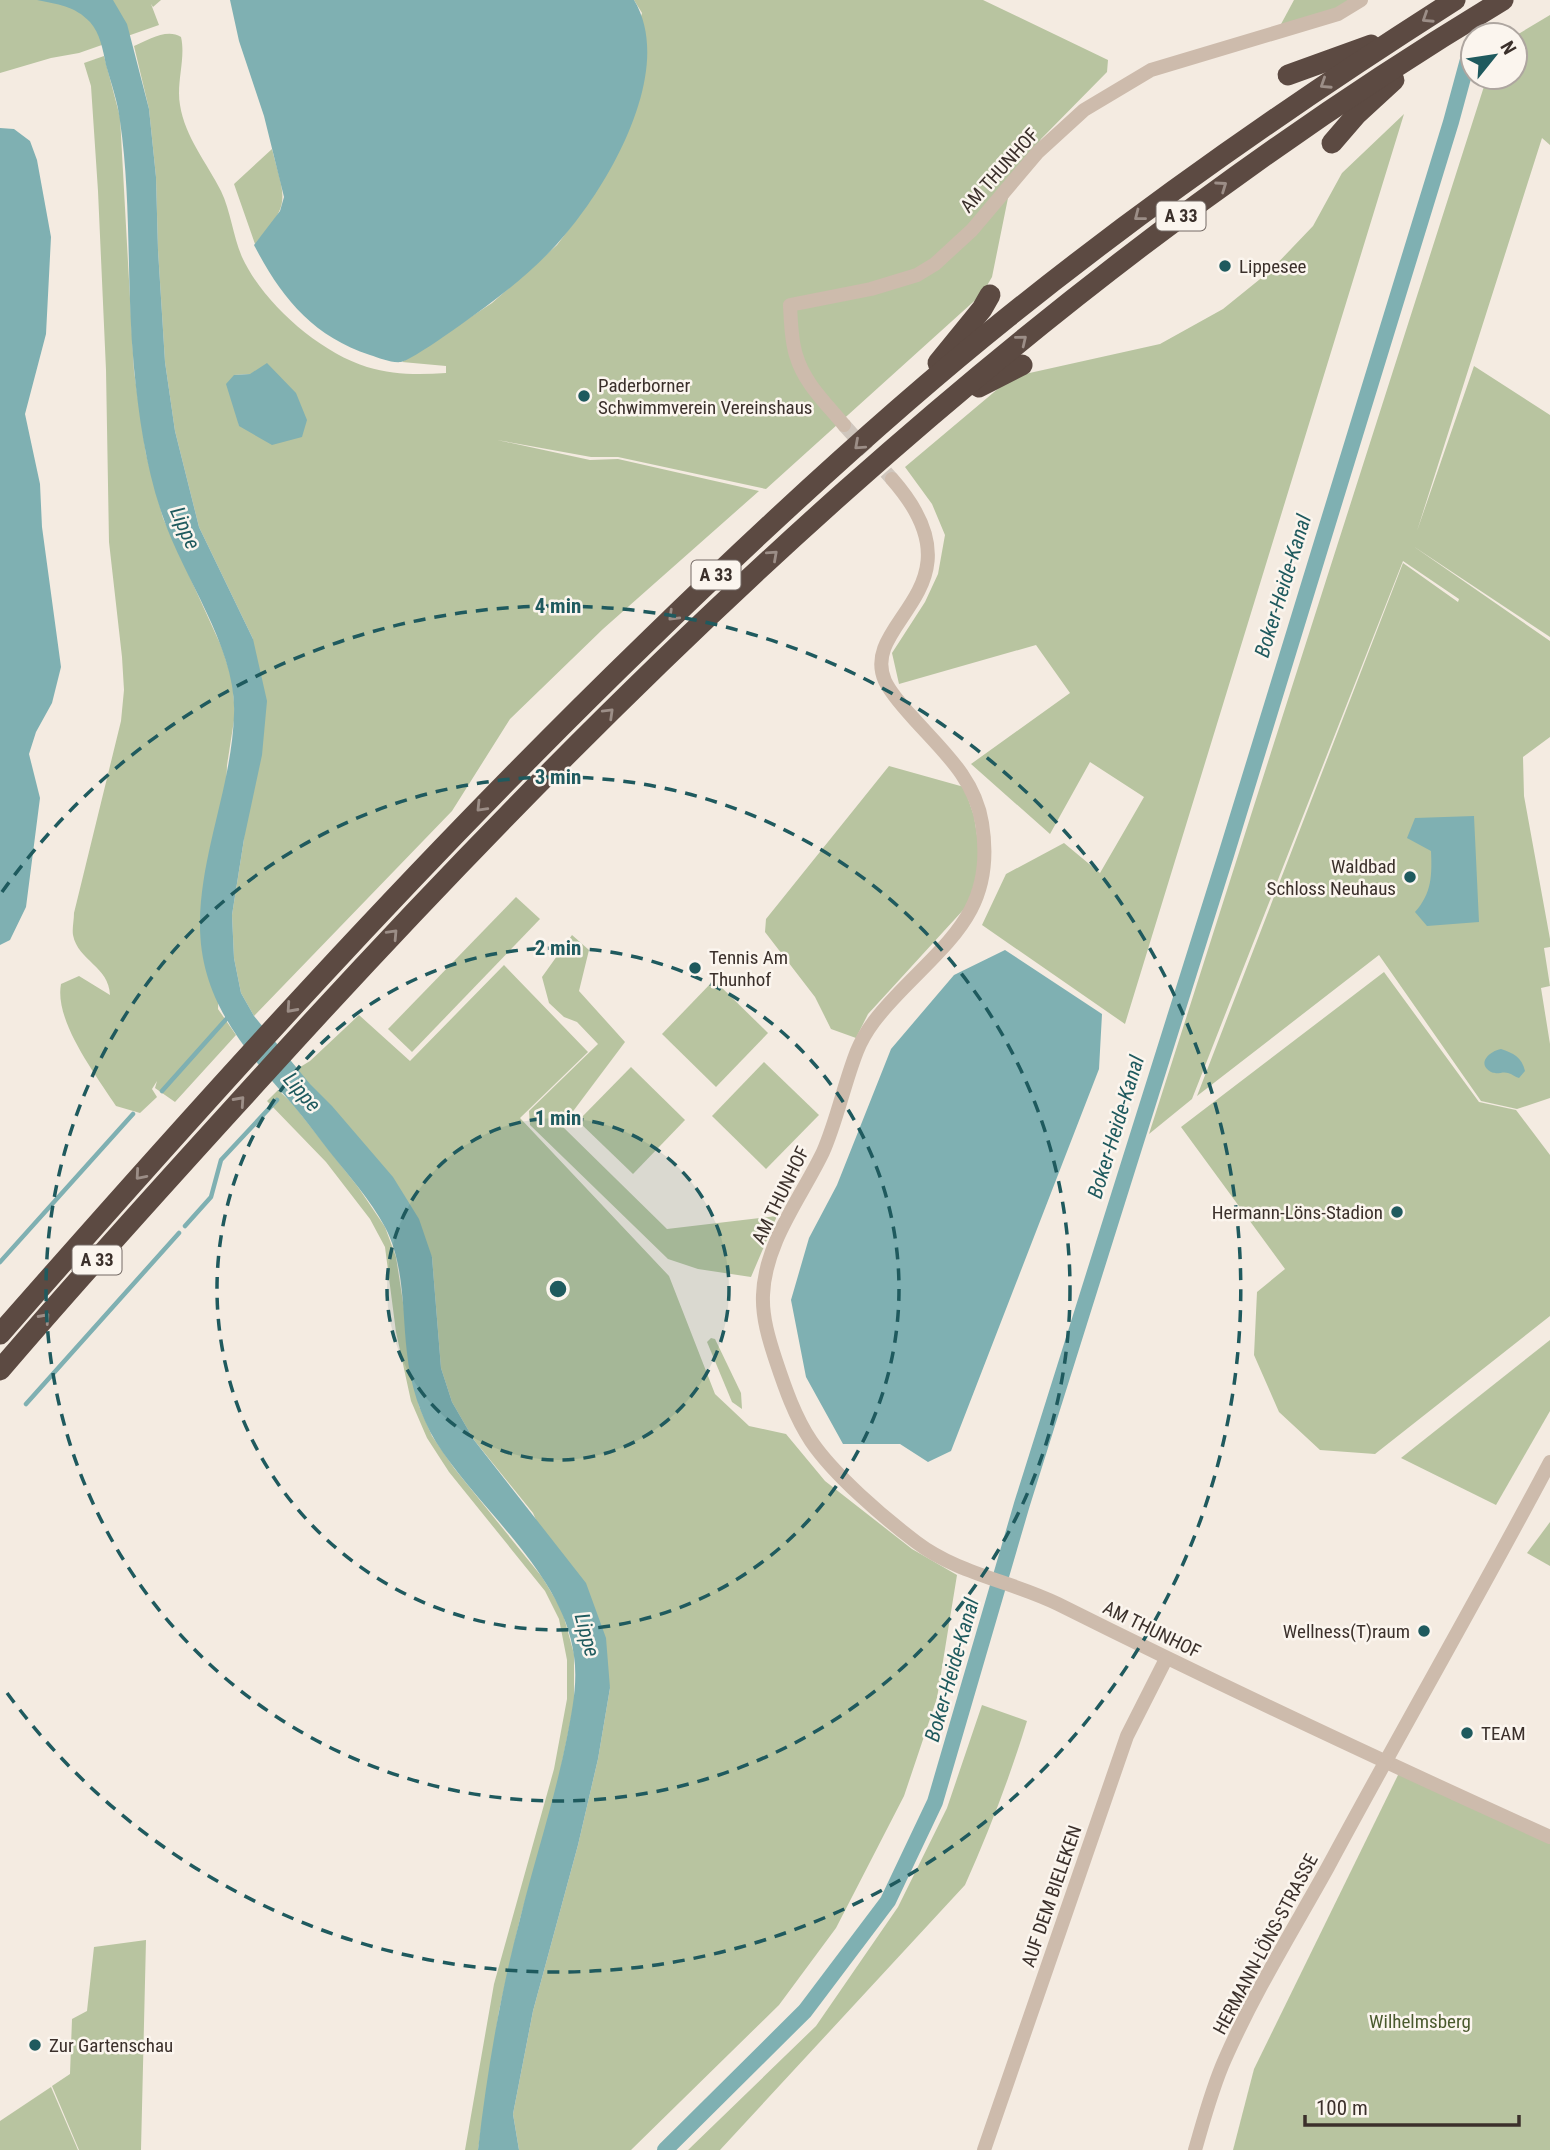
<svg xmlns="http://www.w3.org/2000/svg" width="1550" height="2150" font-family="'Roboto Condensed',sans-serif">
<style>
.green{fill:#b8c4a0;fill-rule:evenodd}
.water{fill:#7fb0b2}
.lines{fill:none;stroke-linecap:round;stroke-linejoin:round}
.stream{stroke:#7fb0b2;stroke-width:4.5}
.canal{stroke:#7fb0b2;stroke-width:16}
.minor-tunnel{stroke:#cfc6bd;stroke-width:14;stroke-dasharray:14 7;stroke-linecap:butt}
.minor{stroke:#cdbbac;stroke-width:14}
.highway{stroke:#5c4a42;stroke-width:21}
.oneway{stroke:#9c8e87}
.ring{fill:none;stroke:#1f5a5e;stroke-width:3.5;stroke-dasharray:12 9}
.poi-dot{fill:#1f5a5e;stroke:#fbf5ee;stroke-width:2.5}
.labels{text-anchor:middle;stroke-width:5;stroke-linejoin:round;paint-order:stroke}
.shield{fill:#fbf5ee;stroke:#756b66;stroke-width:2}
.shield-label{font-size:18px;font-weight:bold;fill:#3b302b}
.street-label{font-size:19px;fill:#3b302b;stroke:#fbf5ee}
.poi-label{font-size:19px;fill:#3b302b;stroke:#fbf5ee;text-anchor:start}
.park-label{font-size:19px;fill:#4a5a2e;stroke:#fbf5ee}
.water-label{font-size:21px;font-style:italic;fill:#1f5a5e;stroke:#fbf5ee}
.centre{fill:#1f5a5e;stroke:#fbf5ee;stroke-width:3.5}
.ring-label{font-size:21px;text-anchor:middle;font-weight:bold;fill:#1f5a5e;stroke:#fbf5ee;stroke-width:5;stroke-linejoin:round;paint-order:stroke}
</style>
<rect width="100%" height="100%" fill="#f4ebe1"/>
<g class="green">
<polygon points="0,0 161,0 153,7 151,4 159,25 79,53 51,58 0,73"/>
<path d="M634,0H983L1108,60L1107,72L1041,139L1008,198L992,277L982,294L766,489L618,457H591L497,440L590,460L618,459L759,491L603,629L510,719L452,811L254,1016L241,993L234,958L232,915L244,839L253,639L199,527L175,431L165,362L158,250L156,177L149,109L134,46C148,40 167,28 181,37C186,58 176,83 180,105C185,137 207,163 221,191C231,212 233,236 242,257C263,303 319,352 367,367C393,375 419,375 446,373V366L402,362L492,303L557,245L584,209L642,13ZM250,374L239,426L234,375Z"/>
<polygon points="1294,0 1349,0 1337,8 1280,26"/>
<polygon points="1550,15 1550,145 1542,138 1417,531 1474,366 1550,415 1550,637 1413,546 1550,641 1550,737 1523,757 1524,796 1550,939 1550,947 1544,948 1550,986 1541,988 1550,1044 1550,1098 1517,1109 1481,1101 1379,955 1197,1096 1403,563 1458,602 1459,599 1403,561 1192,1099 1149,1134 1487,77 1515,77 1515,36"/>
<path d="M104,56L120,117L134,371L146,454L163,518L222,648L232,679L235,714L227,765L218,1009L236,1035L175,1102L155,1088L157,1081L152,1089L157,1097L140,1113L116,1106C96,1075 54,1021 61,984L79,976L110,995C109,966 78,961 73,935C72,929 74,920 74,913L121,721L124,690L122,657L109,542L106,370L98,191L91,86L84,63Z"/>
<polygon points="1404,114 1125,1024 982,925 1006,874 1064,843 1100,873 1144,797 1090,762 1050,834 971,764 1070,693 1036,645 899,684 892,653 925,602 938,574 945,535 932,504 905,467 1012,377 1160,344 1223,309 1270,271 1313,226 1342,173"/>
<path d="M272,149C285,200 292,203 255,244L234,184Z"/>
<polygon points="889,766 964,787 974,816 979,848 976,883 965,908 868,1014 856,1038 831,1029 815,997 765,932 766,919"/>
<polygon points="516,897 540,919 412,1052 388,1029"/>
<polygon points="572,935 589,950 579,991 625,1042 562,1126 667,1229 777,1216 751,1277 698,1269 668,1259 530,1125 529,1111 598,1044 577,1022 564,1017 549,1003 542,977"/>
<polygon points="504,965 588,1052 520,1118 669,1276 715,1394 749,1426 786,1434 825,1481 912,1549 957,1575 937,1698 904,1796 836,1928 779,2005 631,2150 519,2150 513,2114 533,2011 578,1845 598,1759 610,1688 533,1513 474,1440 452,1402 441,1368 432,1257 297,1069 310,1061 359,1015 410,1061"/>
<polygon points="1384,972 1479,1102 1516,1110 1550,1155 1550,1316 1375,1454 1320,1450 1279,1412 1254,1355 1257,1292 1285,1269 1181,1127"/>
<polygon points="714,980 768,1033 716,1087 662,1034"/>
<polygon points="764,1062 819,1115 766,1169 712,1116"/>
<polygon points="631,1067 685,1120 633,1174 578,1121"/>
<polygon points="278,1090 292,1103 358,1187 385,1227 396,1257 419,1406 432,1436 454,1468 542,1577 562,1610 574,1654 574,1704 556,1792 520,1919 499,2011 478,2150 465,2150 494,1984 554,1769 567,1699 567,1660 559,1619 545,1591 449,1472 427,1438 411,1401 396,1332 385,1247 370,1219 326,1162 267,1101"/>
<polygon points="711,1338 715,1339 741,1393 742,1409 732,1402 707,1342"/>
<polygon points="1550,1340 1550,1411 1496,1505 1401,1458"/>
<polygon points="1550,1522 1550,1566 1527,1553"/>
<path d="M982,1705L1027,1721C1010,1777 989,1831 965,1885L720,2150H688L816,2026L898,1907L947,1808Z"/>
<polygon points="1399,1773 1550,1844 1550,2150 1233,2150 1254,2069"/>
<polygon points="146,1940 141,2150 79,2150 52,2086 70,2074 72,2019 87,2011 94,1947"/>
<polygon points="51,2087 78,2150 0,2150 0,2121"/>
</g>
<g class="water">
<path d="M37,0H113L127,24L149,109L156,177L158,250L165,362L175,431L199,527L253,639L267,701L262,755L244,839L232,915L234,958L241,993L254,1016L310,1084L332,1106L393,1177L419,1219L432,1257L441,1368L452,1402L474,1440L586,1583L606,1638L610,1688L598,1759L578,1845L533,2011L513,2114L519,2150H478C487,2072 500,1995 520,1919C535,1858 555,1799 567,1737C572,1711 578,1683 574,1656C564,1574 478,1509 436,1442C420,1416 410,1383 407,1353C402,1311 405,1265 385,1227C370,1199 348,1175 329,1151C317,1136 306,1120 293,1105C245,1050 199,1000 200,922C201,851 232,785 234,714C237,649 184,579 163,517C146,469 139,418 134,368C126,286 132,203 120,121C118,102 111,83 106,65C103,50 100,33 90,22C75,6 57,4 37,0Z"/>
<path d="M230,0H634C677,71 606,191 557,244C529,275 493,302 459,326C449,333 411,360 401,362C391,363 379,358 370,355C312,336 281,297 254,245L280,211L284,197L264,116L239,41Z"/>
<polygon points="0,128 14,129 30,141 37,160 51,237 46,334 25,414 40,484 42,527 61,667 52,703 36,732 29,754 40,798 26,907 10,940 0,945"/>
<polygon points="267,363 296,393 307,420 302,437 272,445 239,426 226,384 234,375 250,374"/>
<path d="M1474,816L1479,922L1427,926L1415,912C1432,893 1432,875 1431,851L1407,838L1415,818Z"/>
<polygon points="1005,950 1102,1014 1099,1069 951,1451 928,1462 900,1444 843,1444 806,1377 791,1300 809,1238 837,1185 891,1049 954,975"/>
<path d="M1501,1049C1513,1053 1522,1057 1525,1071L1519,1078C1515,1077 1512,1074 1508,1073C1503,1071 1497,1075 1491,1072C1476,1063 1490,1051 1501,1049Z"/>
</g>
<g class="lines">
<g class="stream">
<polyline points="162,1091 229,1016"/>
<polyline points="185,1226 211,1197 221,1160 277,1100"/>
<polyline points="0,1262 133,1114"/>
<polyline points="26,1404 179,1233"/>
</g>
<polyline class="canal" points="665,2150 805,2011 888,1901 935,1802 1022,1504 1226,855 1451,122 1473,41"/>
<polyline class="minor-tunnel" points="844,425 892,479"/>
<g class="minor">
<path d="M844,425C826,403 804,383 796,355C791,340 791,321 790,305L871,289L917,275L935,264L972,230L1038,152L1084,110L1151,70L1338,14L1361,0"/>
<path d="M892,479C988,588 858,621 885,681C891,694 904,708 914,719C943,751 975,779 982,823C996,909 950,939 896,996C880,1013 866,1029 857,1051C844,1084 837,1120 823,1152C801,1198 765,1242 763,1295C762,1317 769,1340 776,1361C785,1388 795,1417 811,1441C834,1475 883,1517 916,1542C958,1574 1011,1581 1058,1604C1220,1685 1384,1762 1550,1837"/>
<polyline points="984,2150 1127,1736 1166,1659"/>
<path d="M1195,2150C1204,2119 1212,2088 1225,2059C1254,1993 1293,1930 1328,1867C1401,1731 1478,1598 1550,1462"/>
</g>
<g class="highway">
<polyline points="1288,75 1371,45"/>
<polyline points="1332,143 1357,114 1394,80"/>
<polyline points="938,363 982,309 990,295"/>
<polyline points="979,387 1022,365"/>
<path d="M0,1334C208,1097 419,863 646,643C762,530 882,418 1008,317C1151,202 1301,98 1455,0"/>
<path d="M0,1370C87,1268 177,1170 267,1071C634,667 1032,283 1503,0"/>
</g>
</g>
<defs><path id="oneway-chevron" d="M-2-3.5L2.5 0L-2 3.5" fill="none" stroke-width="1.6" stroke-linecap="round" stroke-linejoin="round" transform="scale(1.75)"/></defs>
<g class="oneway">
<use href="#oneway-chevron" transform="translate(1427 18) rotate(147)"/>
<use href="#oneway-chevron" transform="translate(1325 84) rotate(147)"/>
<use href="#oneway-chevron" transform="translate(1222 186) rotate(-35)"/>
<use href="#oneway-chevron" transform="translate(1139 216) rotate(142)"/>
<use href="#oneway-chevron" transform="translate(1022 340) rotate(-39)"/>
<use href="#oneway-chevron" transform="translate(859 445) rotate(138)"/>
<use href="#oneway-chevron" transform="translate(773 555) rotate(-42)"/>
<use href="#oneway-chevron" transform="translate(673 616) rotate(136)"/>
<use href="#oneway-chevron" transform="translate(609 713) rotate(-44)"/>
<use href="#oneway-chevron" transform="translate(481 807) rotate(134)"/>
<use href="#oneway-chevron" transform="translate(393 934) rotate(-47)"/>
<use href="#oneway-chevron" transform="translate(291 1008) rotate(132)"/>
<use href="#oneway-chevron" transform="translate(240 1101) rotate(-48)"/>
<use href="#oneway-chevron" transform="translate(140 1175) rotate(131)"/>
<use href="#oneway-chevron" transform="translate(45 1318) rotate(-48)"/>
</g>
<circle cx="558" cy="1289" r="171" fill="#1f5a5e" fill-opacity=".12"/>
<g class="ring">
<circle cx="558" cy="1289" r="171"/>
<circle cx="558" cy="1289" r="341"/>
<circle cx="558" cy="1289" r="512"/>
<path d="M2 892A683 683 0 1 1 2 1686"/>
</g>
<g class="poi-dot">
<circle cx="1225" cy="266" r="7"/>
<circle cx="584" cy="396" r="7"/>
<circle cx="1410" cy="877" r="7"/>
<circle cx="695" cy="968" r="7"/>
<circle cx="1397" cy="1212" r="7"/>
<circle cx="1424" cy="1631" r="7"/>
<circle cx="1467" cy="1733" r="7"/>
<circle cx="35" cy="2045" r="7"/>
</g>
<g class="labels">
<g class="shield">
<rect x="1156.5" y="201.5" width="49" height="29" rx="5"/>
<rect x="691.5" y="560.5" width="49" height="29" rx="5"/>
<rect x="72.5" y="1245.5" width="49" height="29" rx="5"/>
</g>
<g class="shield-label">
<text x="1181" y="222">A 33</text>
<text x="716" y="581">A 33</text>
<text x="97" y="1266">A 33</text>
</g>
<g class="street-label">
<text transform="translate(999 170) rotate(-48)" y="7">AM THUNHOF</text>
<text transform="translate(780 1195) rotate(-64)" y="7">AM THUNHOF</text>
<text transform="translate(1152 1629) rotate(26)" y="7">AM THUNHOF</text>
<text transform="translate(1051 1896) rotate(-71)" y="7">AUF DEM BIELEKEN</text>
<text transform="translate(1265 1944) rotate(-62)" y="7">HERMANN-LÖNS-STRASSE</text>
</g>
<g class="poi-label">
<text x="1239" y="273">Lippesee</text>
<text x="598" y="392">Paderborner<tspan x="598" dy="22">Schwimmverein Vereinshaus</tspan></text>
<text x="1396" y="873" text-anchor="end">Waldbad<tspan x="1396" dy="22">Schloss Neuhaus</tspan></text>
<text x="709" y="964">Tennis Am<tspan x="709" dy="22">Thunhof</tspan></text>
<text x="1383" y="1219" text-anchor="end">Hermann-Löns-Stadion</text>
<text x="1410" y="1638" text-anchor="end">Wellness(T)raum</text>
<text x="1481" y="1740">TEAM</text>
<text x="49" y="2052">Zur Gartenschau</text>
</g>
<g class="park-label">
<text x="1420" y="2028">Wilhelmsberg</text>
</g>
<g class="water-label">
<text transform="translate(185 528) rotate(66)" y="7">Lippe</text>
<text transform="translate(1283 586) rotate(-73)" y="7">Boker-Heide-Kanal</text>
<text transform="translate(302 1092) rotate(49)" y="7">Lippe</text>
<text transform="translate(1116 1127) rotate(-73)" y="7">Boker-Heide-Kanal</text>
<text transform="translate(587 1635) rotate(75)" y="7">Lippe</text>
<text transform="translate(952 1670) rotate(-74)" y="7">Boker-Heide-Kanal</text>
</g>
</g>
<circle cx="558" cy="1289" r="10" class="centre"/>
<g class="ring-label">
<text x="558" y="613">4 min</text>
<text x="558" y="784">3 min</text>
<text x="558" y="955">2 min</text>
<text x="558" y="1125">1 min</text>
</g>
<g transform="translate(1494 56) rotate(60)"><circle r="33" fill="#fbf5ee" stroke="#aea6a0" stroke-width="2"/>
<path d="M0-5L12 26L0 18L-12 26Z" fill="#1f5a5e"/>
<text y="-10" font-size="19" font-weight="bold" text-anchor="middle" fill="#3b302b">N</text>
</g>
<path d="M1305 2115v10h214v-10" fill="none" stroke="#3b302b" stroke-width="3.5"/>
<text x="1316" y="2115" font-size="21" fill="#3b302b" stroke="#fbf5ee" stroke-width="5" paint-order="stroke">100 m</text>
</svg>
